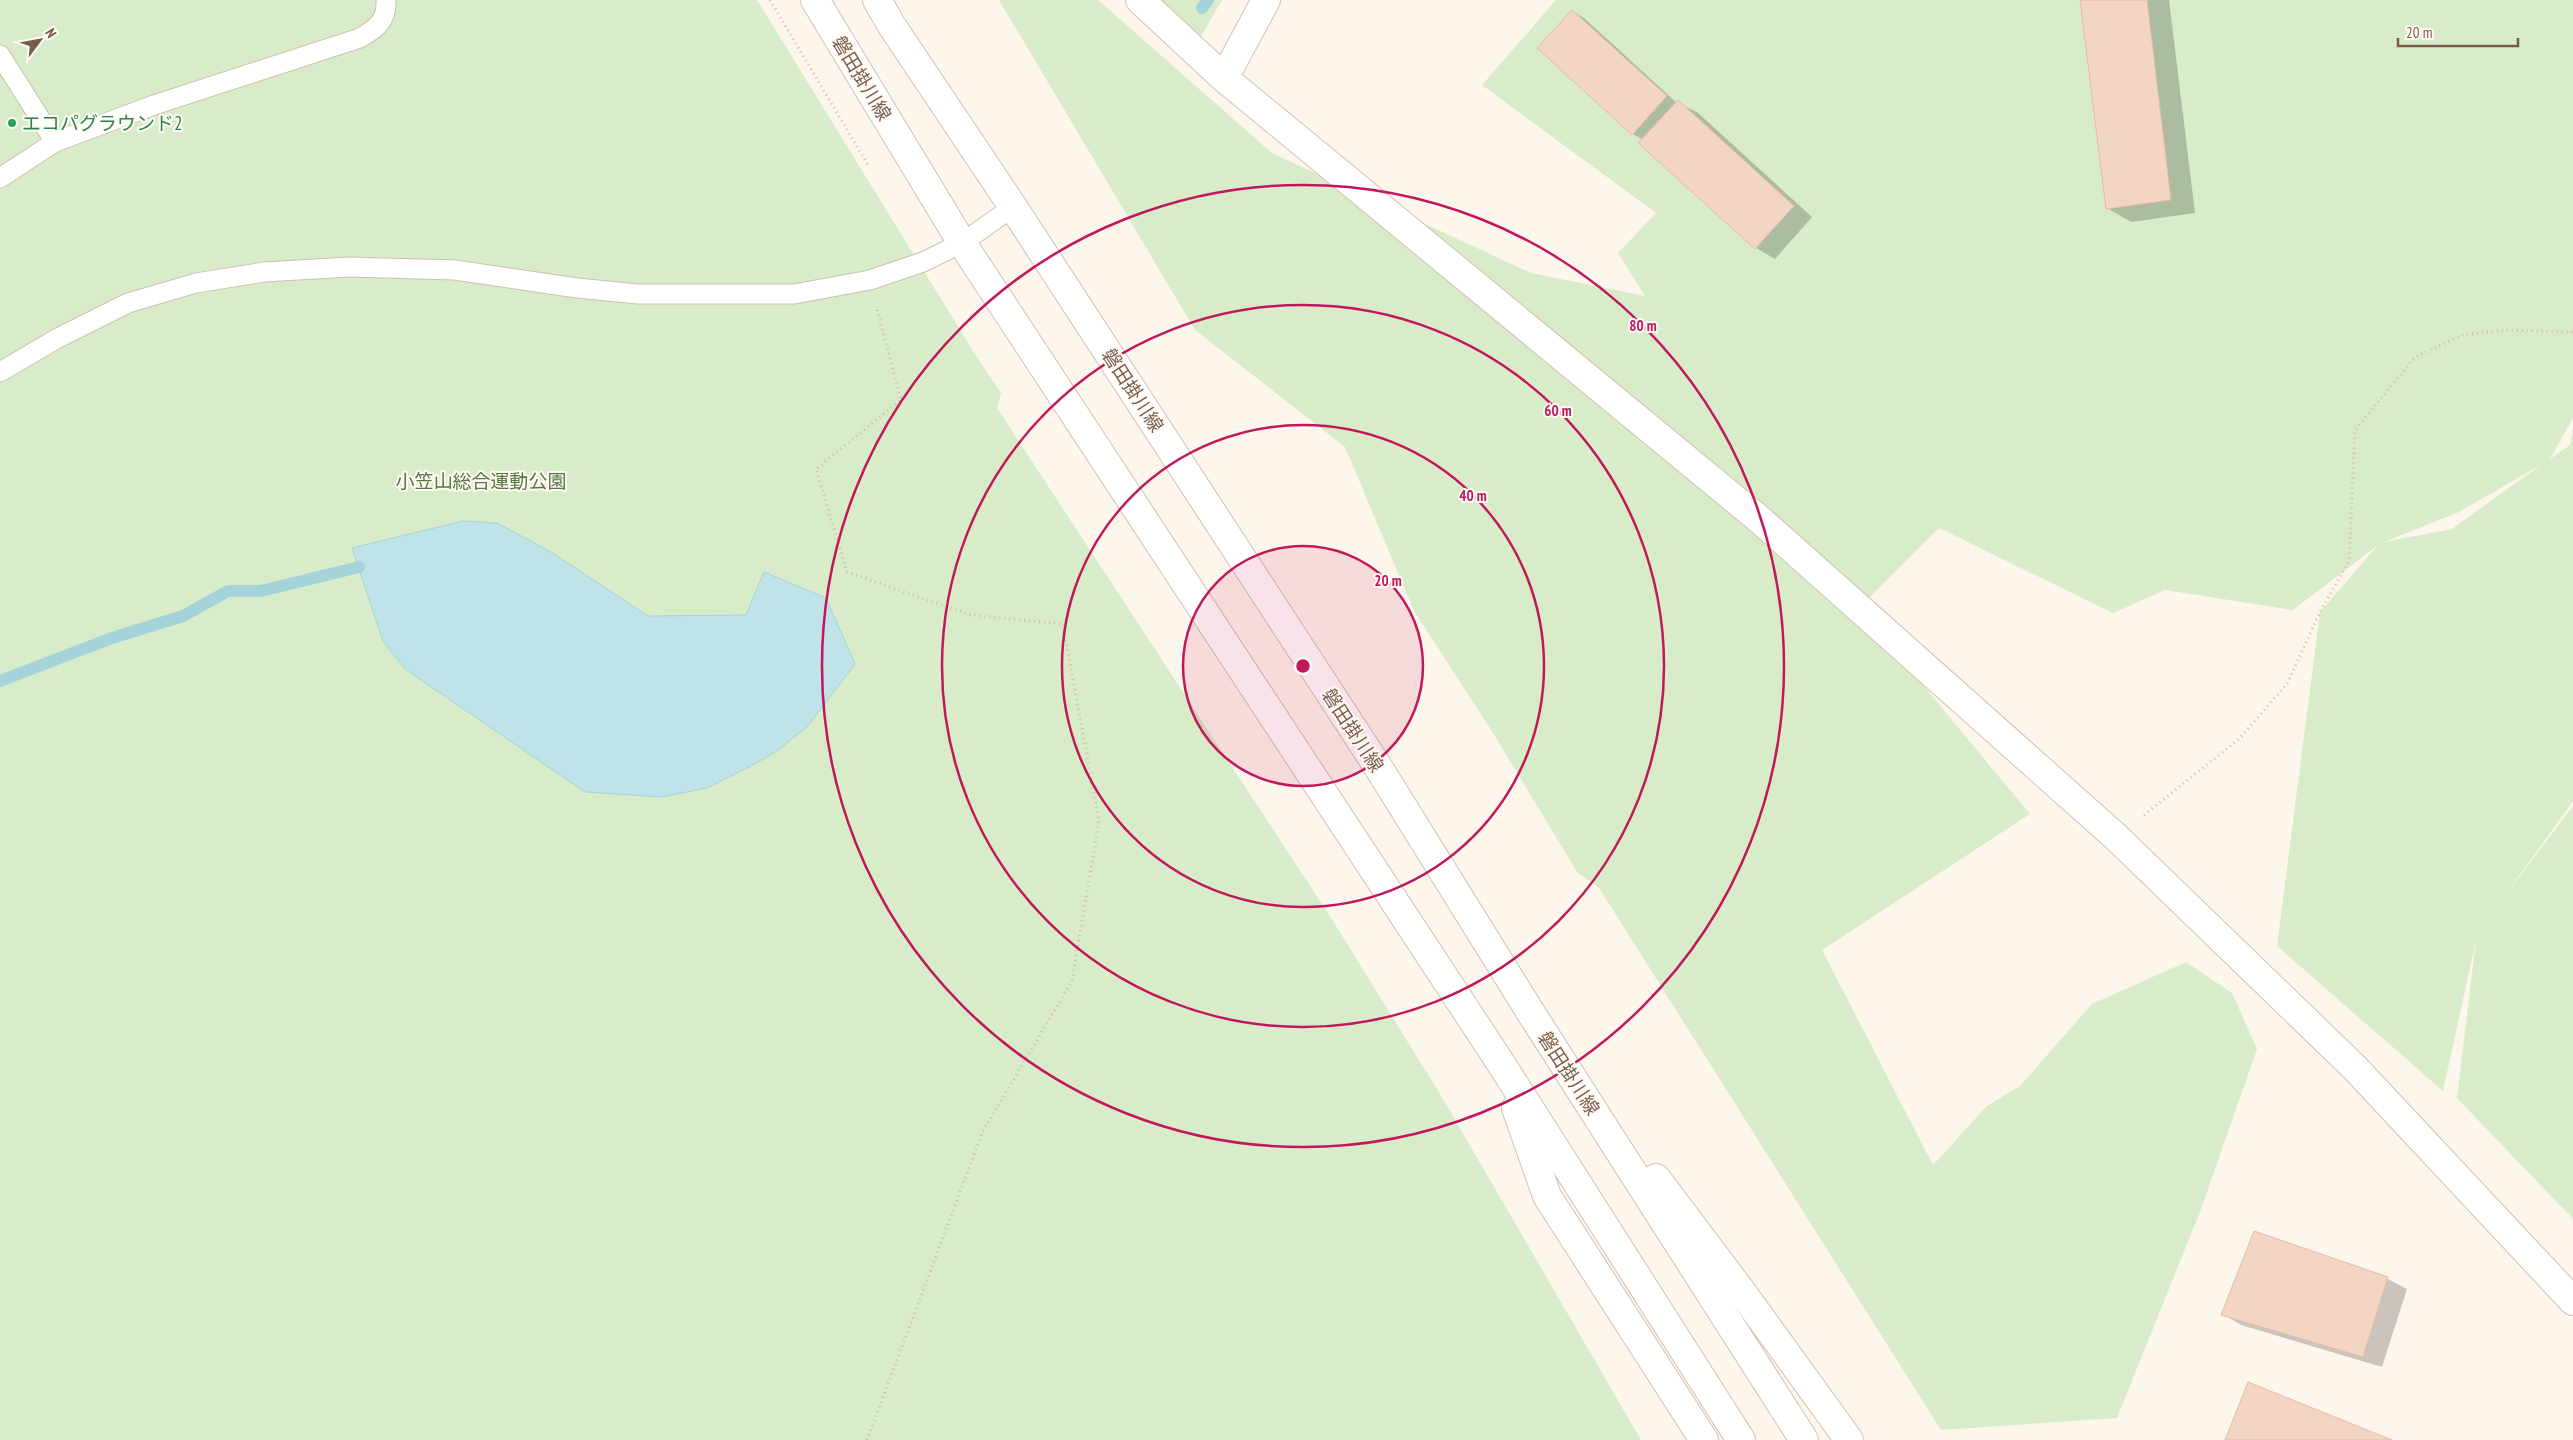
<svg xmlns="http://www.w3.org/2000/svg" width="2573" height="1440" font-family="'PT Sans Narrow','Noto Sans JP',sans-serif">
<style>
.green{fill:#d8ecc9;fill-rule:evenodd}
.water{fill:#bfe3e8;stroke:#a5d3da}
.shadow{fill:#0003}
.lines{fill:none;stroke-linecap:round;stroke-linejoin:round}
.stream{stroke:#a5d3da;stroke-width:12}
.building{fill:#f3d5c3;stroke:#e6bba3}
.lane-casing{stroke:#d1beb0;stroke-width:21}
.street-casing{stroke:#d1beb0;stroke-width:30}
.secondary-casing{stroke:#d6c0b0;stroke-width:30}
.path{stroke:#d9b8a5;stroke-width:3;stroke-dasharray:1 4;stroke-linecap:butt}
.lane{stroke:#fff;stroke-width:19}
.street{stroke:#fff;stroke-width:28}
.secondary{stroke:#fff;stroke-width:28}
.ring{fill:none;stroke:#c2185b;stroke-width:2.5}
.leisure-dot{fill:#2e9e5b;stroke:#fffaf3;stroke-width:2}
.labels{text-anchor:middle;stroke-width:4;stroke-linejoin:round;paint-order:stroke}
.street-label{font-size:19px;fill:#7a5c4d;stroke:#fffaf3}
.leisure-label{font-size:19px;fill:#27864d;stroke:#fffaf3;text-anchor:start}
.park-label{font-size:19px;fill:#537a41;stroke:#fffaf3}
.centre{fill:#c2185b;stroke:#fffaf3;stroke-width:2.5}
.ring-label{font-size:15px;text-anchor:middle;font-weight:bold;fill:#c2185b;stroke:#fffaf3;stroke-width:4;stroke-linejoin:round;paint-order:stroke}
</style>
<rect width="100%" height="100%" fill="#fdf6ec"/>
<g class="green">
<polygon points="0,0 757,0 978,359 1001,393 997,408 1333,921 1443,1099 1641,1440 0,1440"/>
<path d="M999,0H1098L1272,153L1531,273L1645,296L1618,253L1656,213L1482,85L1556,0H2573V418L2550,459L2570,445L2573,426V801L2500,902L2573,806V1219L2457,1098L2476,940L2443,1091L2277,946L2320,612L2378,545L2293,610L2165,590L2113,613L1939,528L1859,608L2030,814L1822,950L1933,1165L1987,1106L2020,1086L2092,1004L2186,962L2232,993L2257,1049L2200,1212L2117,1418L1941,1430L1599,888L1577,872L1495,736L1414,611L1345,447L1195,330ZM2542,464L2452,529L2384,542L2459,512Z"/>
<polygon points="1140,0 1222,0 1193,50"/>
</g>
<polygon class="water" points="463,521 497,523 551,552 648,616 746,615 764,572 826,598 855,664 808,726 777,751 751,766 707,788 661,797 585,792 405,669 383,641 352,548"/>
<g class="shadow">
<polygon points="2082,0 2169,0 2195,213 2131,222 2107,208"/>
<polygon points="1572,11 1584,18 1677,103 1697,112 1812,217 1775,259 1756,248 1640,143 1643,140 1633,134"/>
<polygon points="2255,1233 2388,1279 2407,1289 2382,1367 2241,1325 2223,1314"/>
</g>
<g class="lines">
<g class="stream">
<polyline points="1202,8 1208,0"/>
<polyline points="0,681 112,638 183,616 228,591 261,591 359,567"/>
</g>
</g>
<g class="building">
<polygon points="2080,0 2147,0 2171,200 2106,209"/>
<polygon points="1572,10 1667,96 1632,135 1537,48"/>
<polygon points="1678,100 1794,206 1755,249 1638,143"/>
<polygon points="2254,1231 2388,1277 2363,1357 2221,1315"/>
<polygon points="2248,1382 2392,1440 2225,1440"/>
</g>
<g class="lines">
<defs>
<g id="lane">
<polyline points="0,55 55,142"/>
<path d="M0,178L55,142L154,105L360,38C377,28 387,21 386,0"/>
<polyline points="0,372 58,338 128,303 196,283 264,272 349,267 455,270 577,288 638,294 794,294 870,280 923,262 962,243 1013,207"/>
</g>
<polyline id="street" points="1224,78 1266,0"/>
<g id="secondary">
<polyline points="815,0 962,243 1500,1062 1741,1440"/>
<polyline points="877,0 892,26 1013,207 1380,770 1531,1013 1804,1440"/>
<polyline points="1140,0 1224,78 1759,519 2116,837 2355,1068 2573,1301"/>
<polyline points="1516,1108 1547,1196 1704,1440"/>
<polyline points="1656,1178 1739,1288 1849,1440"/>
</g>
</defs>
<use href="#lane" class="lane-casing"/>
<use href="#street" class="street-casing"/>
<use href="#secondary" class="secondary-casing"/>
<g class="path">
<polyline points="770,0 868,165"/>
<polyline points="2144,815 2239,739 2287,684 2320,612 2349,561 2355,430 2415,357 2463,335 2504,330 2573,332"/>
<polyline points="867,1440 983,1131 1072,981 1099,821 1063,624 971,615 847,572 816,469 901,400 877,309"/>
</g>
<use href="#lane" class="lane"/>
<use href="#street" class="street"/>
<use href="#secondary" class="secondary"/>
</g>
<circle cx="1303" cy="666" r="120" fill="#c2185b" fill-opacity=".12"/>
<g class="ring">
<circle cx="1303" cy="666" r="120"/>
<circle cx="1303" cy="666" r="241"/>
<circle cx="1303" cy="666" r="361"/>
<circle cx="1303" cy="666" r="481"/>
</g>
<circle class="leisure-dot" cx="12" cy="123" r="5"/>
<g class="labels">
<g class="street-label">
<text transform="translate(862 78) rotate(59)" y="7">磐田掛川線</text>
<text transform="translate(1133 390) rotate(57)" y="7">磐田掛川線</text>
<text transform="translate(1353 730) rotate(57)" y="7">磐田掛川線</text>
<text transform="translate(1569 1073) rotate(57)" y="7">磐田掛川線</text>
</g>
<g class="leisure-label">
<text x="22" y="130">エコパグラウンド2</text>
</g>
<g class="park-label">
<text x="481" y="488">小笠山総合運動公園</text>
</g>
</g>
<circle cx="1303" cy="666" r="8" class="centre"/>
<g class="ring-label">
<text x="1643" y="331">80 m</text>
<text x="1558" y="416">60 m</text>
<text x="1473" y="501">40 m</text>
<text x="1388" y="586">20 m</text>
</g>
<g transform="translate(40 40) rotate(58)" stroke="#fffaf3" stroke-width="4" paint-order="stroke">
<path d="M0-4L9 19L0 12L-9 19Z" fill="#7a5c4d"/>
<text y="-8" font-size="14" font-weight="bold" text-anchor="middle" fill="#7a5c4d">N</text>
</g>
<path d="M2398 38v8h120v-8" fill="none" stroke="#7a5c4d" stroke-width="2.5"/>
<text x="2406" y="38" font-size="15" fill="#7a5c4d" stroke="#fffaf3" stroke-width="4" paint-order="stroke">20 m</text>
</svg>
